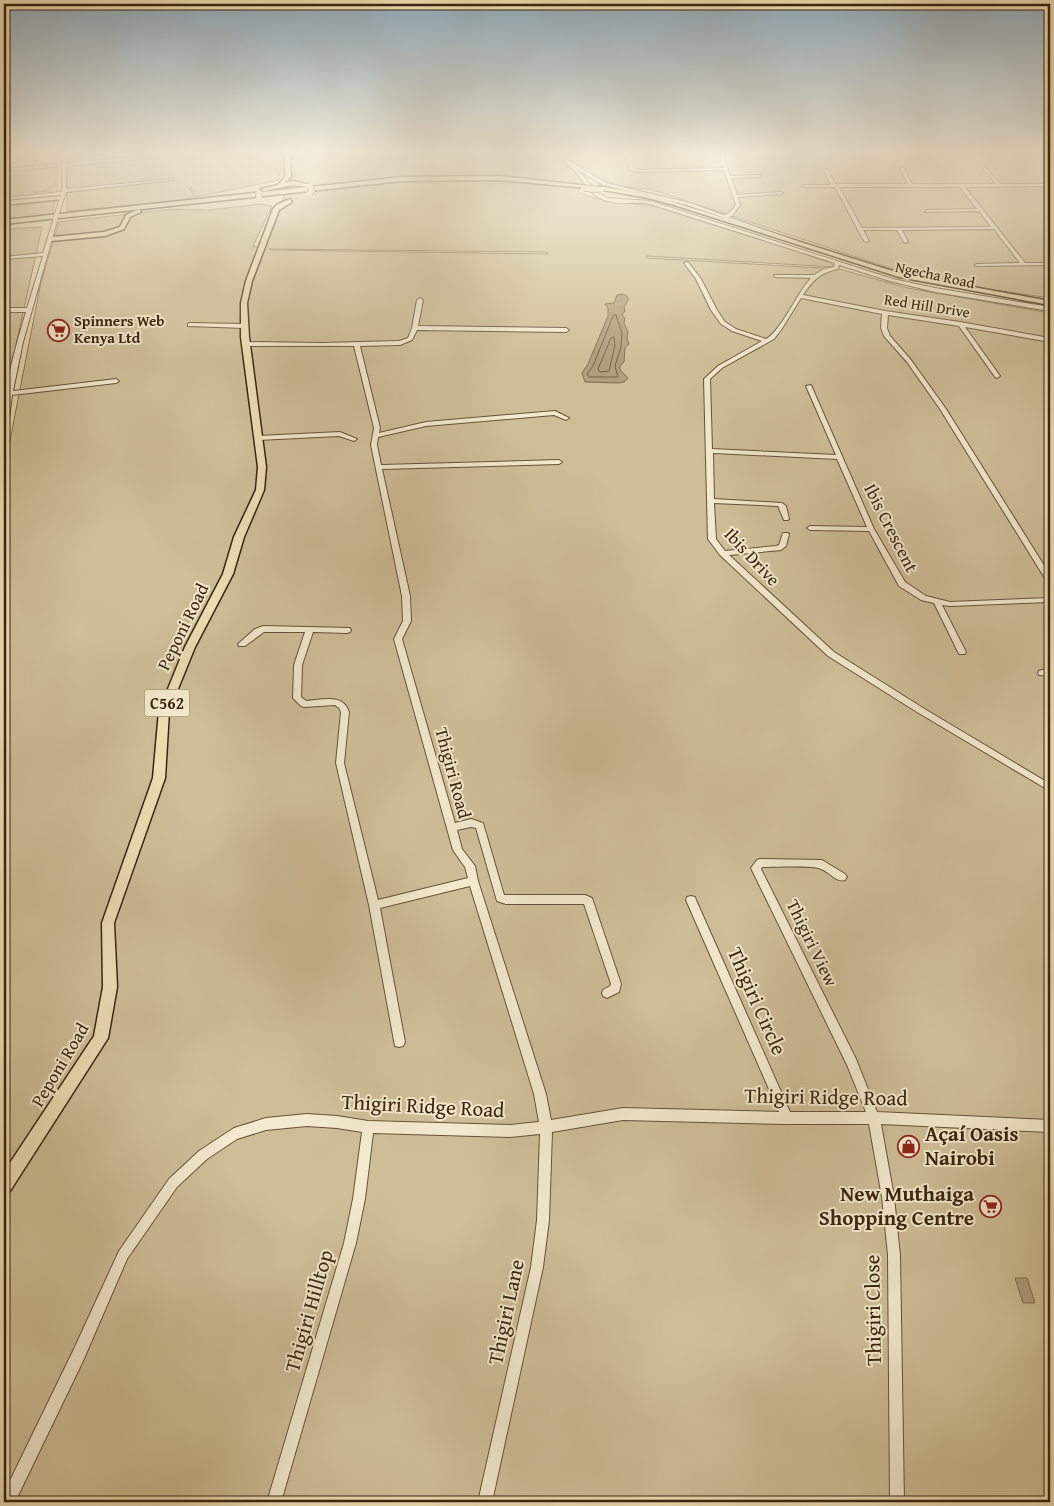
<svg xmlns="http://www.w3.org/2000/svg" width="1054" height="1506" font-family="'Gentium Book Plus',serif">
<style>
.green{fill:#cebe97;stroke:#847253;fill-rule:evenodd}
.water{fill:#af9e7b;stroke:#806e50}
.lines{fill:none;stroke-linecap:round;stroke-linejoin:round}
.shore{stroke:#746245;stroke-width:1}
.minor-casing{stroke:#665338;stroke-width:2}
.major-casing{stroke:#39250f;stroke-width:3}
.minor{fill:#f3e9ce;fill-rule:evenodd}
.major{fill:#ecddb3;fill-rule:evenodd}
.minor-bridge-casing{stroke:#665338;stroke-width:5.5;stroke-linecap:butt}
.major-bridge-casing{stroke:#39250f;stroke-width:7;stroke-linecap:butt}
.minor-bridge{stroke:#f3e9ce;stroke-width:4.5}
.major-bridge{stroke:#ecddb3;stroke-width:5.5}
.labels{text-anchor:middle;stroke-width:4;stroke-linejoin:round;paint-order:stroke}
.far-street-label{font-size:15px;fill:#39250f;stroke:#f3e9ce}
.far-poi-label{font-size:15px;font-weight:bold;fill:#39250f;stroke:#f3e9ce;text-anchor:start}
.shield{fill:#f3e9ce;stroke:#716048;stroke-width:1}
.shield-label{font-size:16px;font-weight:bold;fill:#39250f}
.street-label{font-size:18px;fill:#39250f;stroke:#f3e9ce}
.near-street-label{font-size:21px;fill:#39250f;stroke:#f3e9ce}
.near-poi-label{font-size:21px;font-weight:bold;fill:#39250f;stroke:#f3e9ce;text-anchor:start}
</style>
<rect width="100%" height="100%" fill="#ecddb3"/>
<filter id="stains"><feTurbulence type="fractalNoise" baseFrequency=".004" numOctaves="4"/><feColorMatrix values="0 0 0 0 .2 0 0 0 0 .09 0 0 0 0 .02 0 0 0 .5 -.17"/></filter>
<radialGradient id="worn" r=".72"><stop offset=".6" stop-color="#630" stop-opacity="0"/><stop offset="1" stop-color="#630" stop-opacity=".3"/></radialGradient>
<g class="green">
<polygon points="54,151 56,151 56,183 46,190 33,193 47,191 58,184 52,216 4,221 4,169 34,165 37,158 27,156 54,153"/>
<polygon points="67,151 279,151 282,158 279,180 196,197 190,188 192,187 189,188 195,198 138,205 67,211"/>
<path d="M290,151H553L576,171L583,180L578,192C606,205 638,202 668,209C723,223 777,245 831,263L835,267L646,256L648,258L839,269L908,288L1050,313V1502H4V471L41,282L59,222L173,209L209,210L261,204L272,206L253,246L265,249L291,177ZM269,249L547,252L548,254L274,250Z"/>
<path d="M559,151H1050V298L994,290L905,273L650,189C620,190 580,174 559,151Z"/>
<polygon points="42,227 4,399 4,229"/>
</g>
<g class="water">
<polygon points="623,294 627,296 628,300 624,307 625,311 622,315 625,318 624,323 628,332 627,338 629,344 625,347 624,362 620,366 620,370 628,378 624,382 619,383 585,382 582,373 588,364 608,316 608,308 605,304 614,303 617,295"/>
<polygon points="1015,1278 1027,1278 1035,1303 1023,1303"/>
</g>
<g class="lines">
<g class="shore">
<polygon points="616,315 622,333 621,347 615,366 618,377 589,377 587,374 593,366 613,316"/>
<polygon points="614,337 615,345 609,371 600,372 598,369 611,338"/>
</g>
<defs>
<g id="minor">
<polygon points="62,151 66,151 66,163 168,154 176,151 180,151 169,156 66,166 66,189 172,179 174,180 66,192 58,217 54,216 61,195 4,200 4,198 62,192 62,166 4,171 4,169 62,164"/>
<path d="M553,151H557L563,157L606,183L690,203L723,215L728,214L736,205L724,170L636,172L629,169L627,151H631L633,168L637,170L724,168L718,151H722L730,176L759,175L761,176L759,177L731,178L737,195L781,192L783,193L781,194L738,197L740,205L732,216L728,217L797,241V243L687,205L603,185L578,170L596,191L607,198L650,201L893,279L935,288L1050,307V311L935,292L890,281L839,265L838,269C820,273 813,280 803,295L885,311L960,322L1050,338V342L965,327L1000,376L997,378L995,377L959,326L888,315L887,328L890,336L911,360L946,409L1050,575V582L1046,580L940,409L907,362L884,336L881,328L882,314L801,298L781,330L774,339L722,368L710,379L712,449L836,455L806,386L811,385L874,529L905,582L926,596L950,602L1050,598V602L950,606L942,605L966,652L965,654H959L934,603L921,600L899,586L869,531L810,530L807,528L810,526L867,527L837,459L713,453L714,499L782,503L786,506L789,519L788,520H784L778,506L714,503L716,539L725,551L776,546L779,545L783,533H787L789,534L786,546L781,550L729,555L834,652L923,708L1050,784V791L917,712L828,656L720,555L708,539L704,379L718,366L762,341L732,331L721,324L711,310L696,279L684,263L688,262L701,279L717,310L725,322L736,329L766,339C781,331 797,293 811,278L776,277L774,276V275H814L824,269L834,267L835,263L647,203C633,202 618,205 604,200C587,194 581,174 568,164C563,159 558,156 553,151Z"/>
<path d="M902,167L904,168L912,184H996L983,169L985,168L1000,184H1050V186L965,187L1025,263H1050V265L975,266V265L977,264L1020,263L994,229L902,230L908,242L906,243L904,242L897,230H863L869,241L865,242L857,229V228L835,187H804L802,186L804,185H831L824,170L826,169L828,170L835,184H908L900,168ZM839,187H960L977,209L927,210L925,212L979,211L991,227L862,228Z"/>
<path d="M55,220L57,221L23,342L13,391L116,379L119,381L116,383L12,395L7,435L4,437C1,395 14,352 26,312H4V308H27L43,256L4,259V257L43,253L53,221Z"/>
<path d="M420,298L423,300L418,326L566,328L569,330L566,332L417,330L412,340L400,345L360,346L380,428L379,433L426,422L555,411L569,418L566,420L554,415L426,426L378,437L377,445L381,465L559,460L562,462L559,464L382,469L410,596L411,621L402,639L455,823L471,819L483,823L504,895H585L592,898L621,984L619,992L607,998L603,996L602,993L603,990L610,986L611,984L584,904H506L497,901L476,828L471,827L457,830L462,849L475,866L478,881L546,1094L551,1120L623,1108L779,1112L686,900L687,897L691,896L695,897L696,900L790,1112H866L847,1065L751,868L757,860L760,859L822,860L845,874L847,877L845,880C836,883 830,872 821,869C814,865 774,867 762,867L761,869L856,1059L877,1112L1050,1120V1132L881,1124L894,1197L900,1255L904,1502H890L888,1255L882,1197L869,1124H787L623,1120L552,1132L549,1220L543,1267L492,1502H478L531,1267L537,1220L540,1134L510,1137L373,1133L365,1199L356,1243L281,1502H267L344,1243L353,1199L362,1132L337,1128L307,1126L266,1130L237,1139L207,1159L177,1187L127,1259L83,1361L15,1502H4V1493L73,1351L119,1251L169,1179L199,1151L234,1128L266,1118L307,1114L337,1116L368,1121L510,1125L539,1122L534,1094L470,886L380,908L405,1042L403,1046L399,1047L395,1046L369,905L336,763L341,712L339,708L335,705L304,707L301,706L293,698L294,665L305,632H264L245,646H239L238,644L255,629L263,626L350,628L351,630L350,632L347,633L313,632L302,665L301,697L306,701C322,700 343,693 349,712L344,763L378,900L468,878L465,867L453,850L394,639L403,621L402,596L371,445L374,428L354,346H246L243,344L246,342L322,343L399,341L408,338L412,328L417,300Z"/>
<polygon points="190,323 245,324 248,326 245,328 188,326 188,324"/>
<polygon points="340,432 357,439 354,441 339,436 258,440 255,438 258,436"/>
<polygon points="1042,670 1050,670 1050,676 1039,675 1038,673 1039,671"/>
</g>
<g id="major">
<polygon points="284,151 290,151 291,177 284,183 293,181 311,185 311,187 402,177 499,176 590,186 587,188 499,180 402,181 4,224 4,220 308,187 293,185 264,191 261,189 278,185 285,177"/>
<polygon points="599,186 651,195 902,274 1050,301 1050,305 899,277 674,205 648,198 597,189"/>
<polygon points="61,196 63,199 4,205 4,201"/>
<polygon points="290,199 292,202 279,210 252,281 247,303 249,337 266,467 264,490 244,537 233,574 195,647 169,711 165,778 114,923 117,987 108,1038 10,1191 4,1193 4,1172 94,1036 103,987 102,923 153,778 159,711 185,647 223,574 234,537 256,490 258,467 241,337 241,303 246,281 273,209 278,204"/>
<polygon points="139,209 141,212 130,217 124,229 105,236 51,241 48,239 51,237 104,232 120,227 126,215"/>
</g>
</defs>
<use href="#minor" class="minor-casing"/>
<use href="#major" class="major-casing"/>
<use href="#minor" class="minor"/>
<use href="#major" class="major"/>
<defs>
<polyline id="minor-bridge" points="55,221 56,216"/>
<g id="major-bridge">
<polyline points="310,186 312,190 310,193"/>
<polyline points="584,188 601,190"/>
<polyline points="259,193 259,198"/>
</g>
</defs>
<use href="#minor-bridge" class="minor-bridge-casing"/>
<use href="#major-bridge" class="major-bridge-casing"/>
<use href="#minor-bridge" class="minor-bridge"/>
<use href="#major-bridge" class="major-bridge"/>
</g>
<linearGradient id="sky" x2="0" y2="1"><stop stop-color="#91abbc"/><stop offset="0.42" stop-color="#f6f0dd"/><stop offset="1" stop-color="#f6f0dd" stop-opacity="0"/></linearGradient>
<rect width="1054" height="361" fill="url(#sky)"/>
<defs>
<symbol id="supermarket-ring" viewBox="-11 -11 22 22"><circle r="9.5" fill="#f3e9ce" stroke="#8f2418" stroke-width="1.5"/><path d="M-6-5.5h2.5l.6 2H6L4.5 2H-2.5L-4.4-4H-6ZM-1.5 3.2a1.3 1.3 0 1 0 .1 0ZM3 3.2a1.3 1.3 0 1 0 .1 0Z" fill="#8f2418"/></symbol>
<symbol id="shop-ring" viewBox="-11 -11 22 22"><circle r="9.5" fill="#f3e9ce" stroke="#8f2418" stroke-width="1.5"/><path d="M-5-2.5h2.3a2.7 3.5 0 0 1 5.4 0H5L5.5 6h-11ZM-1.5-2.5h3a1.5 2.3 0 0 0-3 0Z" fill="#8f2418"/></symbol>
</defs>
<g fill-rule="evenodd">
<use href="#supermarket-ring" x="46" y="318" width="25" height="25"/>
<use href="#shop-ring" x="896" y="1134" width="25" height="25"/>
<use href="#supermarket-ring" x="978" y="1194" width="25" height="25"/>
</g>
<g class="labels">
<g class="far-street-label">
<text transform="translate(935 275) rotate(12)" y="5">Ngecha Road</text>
<text transform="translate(927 306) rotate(9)" y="5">Red Hill Drive</text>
</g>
<g class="far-poi-label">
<text x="74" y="326">Spinners Web<tspan x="74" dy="17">Kenya Ltd</tspan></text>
</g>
<rect class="shield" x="144.5" y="689.5" width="45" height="27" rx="4"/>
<g class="shield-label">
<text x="167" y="709">C562</text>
</g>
<g class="street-label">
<text transform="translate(891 528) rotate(63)" y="6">Ibis Crescent</text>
<text transform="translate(752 557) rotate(47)" y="6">Ibis Drive</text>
<text transform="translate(183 627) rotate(-64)" y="6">Peponi Road</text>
<text transform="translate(453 773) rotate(75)" y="6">Thigiri Road</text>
<text transform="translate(812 943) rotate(64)" y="6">Thigiri View</text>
<text transform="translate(60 1065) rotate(-59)" y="6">Peponi Road</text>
</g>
<g class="near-street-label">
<text transform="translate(757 1001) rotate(66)" y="7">Thigiri Circle</text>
<text transform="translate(826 1097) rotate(1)" y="7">Thigiri Ridge Road</text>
<text transform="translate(423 1106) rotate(3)" y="7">Thigiri Ridge Road</text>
<text transform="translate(873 1310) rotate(-91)" y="7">Thigiri Close</text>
<text transform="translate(309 1311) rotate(-74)" y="7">Thigiri Hilltop</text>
<text transform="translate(506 1312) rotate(-78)" y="7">Thigiri Lane</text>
</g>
<g class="near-poi-label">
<text x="925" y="1141">Açaí Oasis<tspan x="925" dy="24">Nairobi</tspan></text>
<text x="974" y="1201" text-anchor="end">New Muthaiga<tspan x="974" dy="24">Shopping Centre</tspan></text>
</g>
</g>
<rect width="1054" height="1506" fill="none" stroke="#ecddb3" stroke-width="20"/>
<rect x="5" y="5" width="1044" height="1496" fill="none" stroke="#39250f" stroke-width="2.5"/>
<rect x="10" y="10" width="1034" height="1486" fill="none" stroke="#39250f"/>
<rect width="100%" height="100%" filter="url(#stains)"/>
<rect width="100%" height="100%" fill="url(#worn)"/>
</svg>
